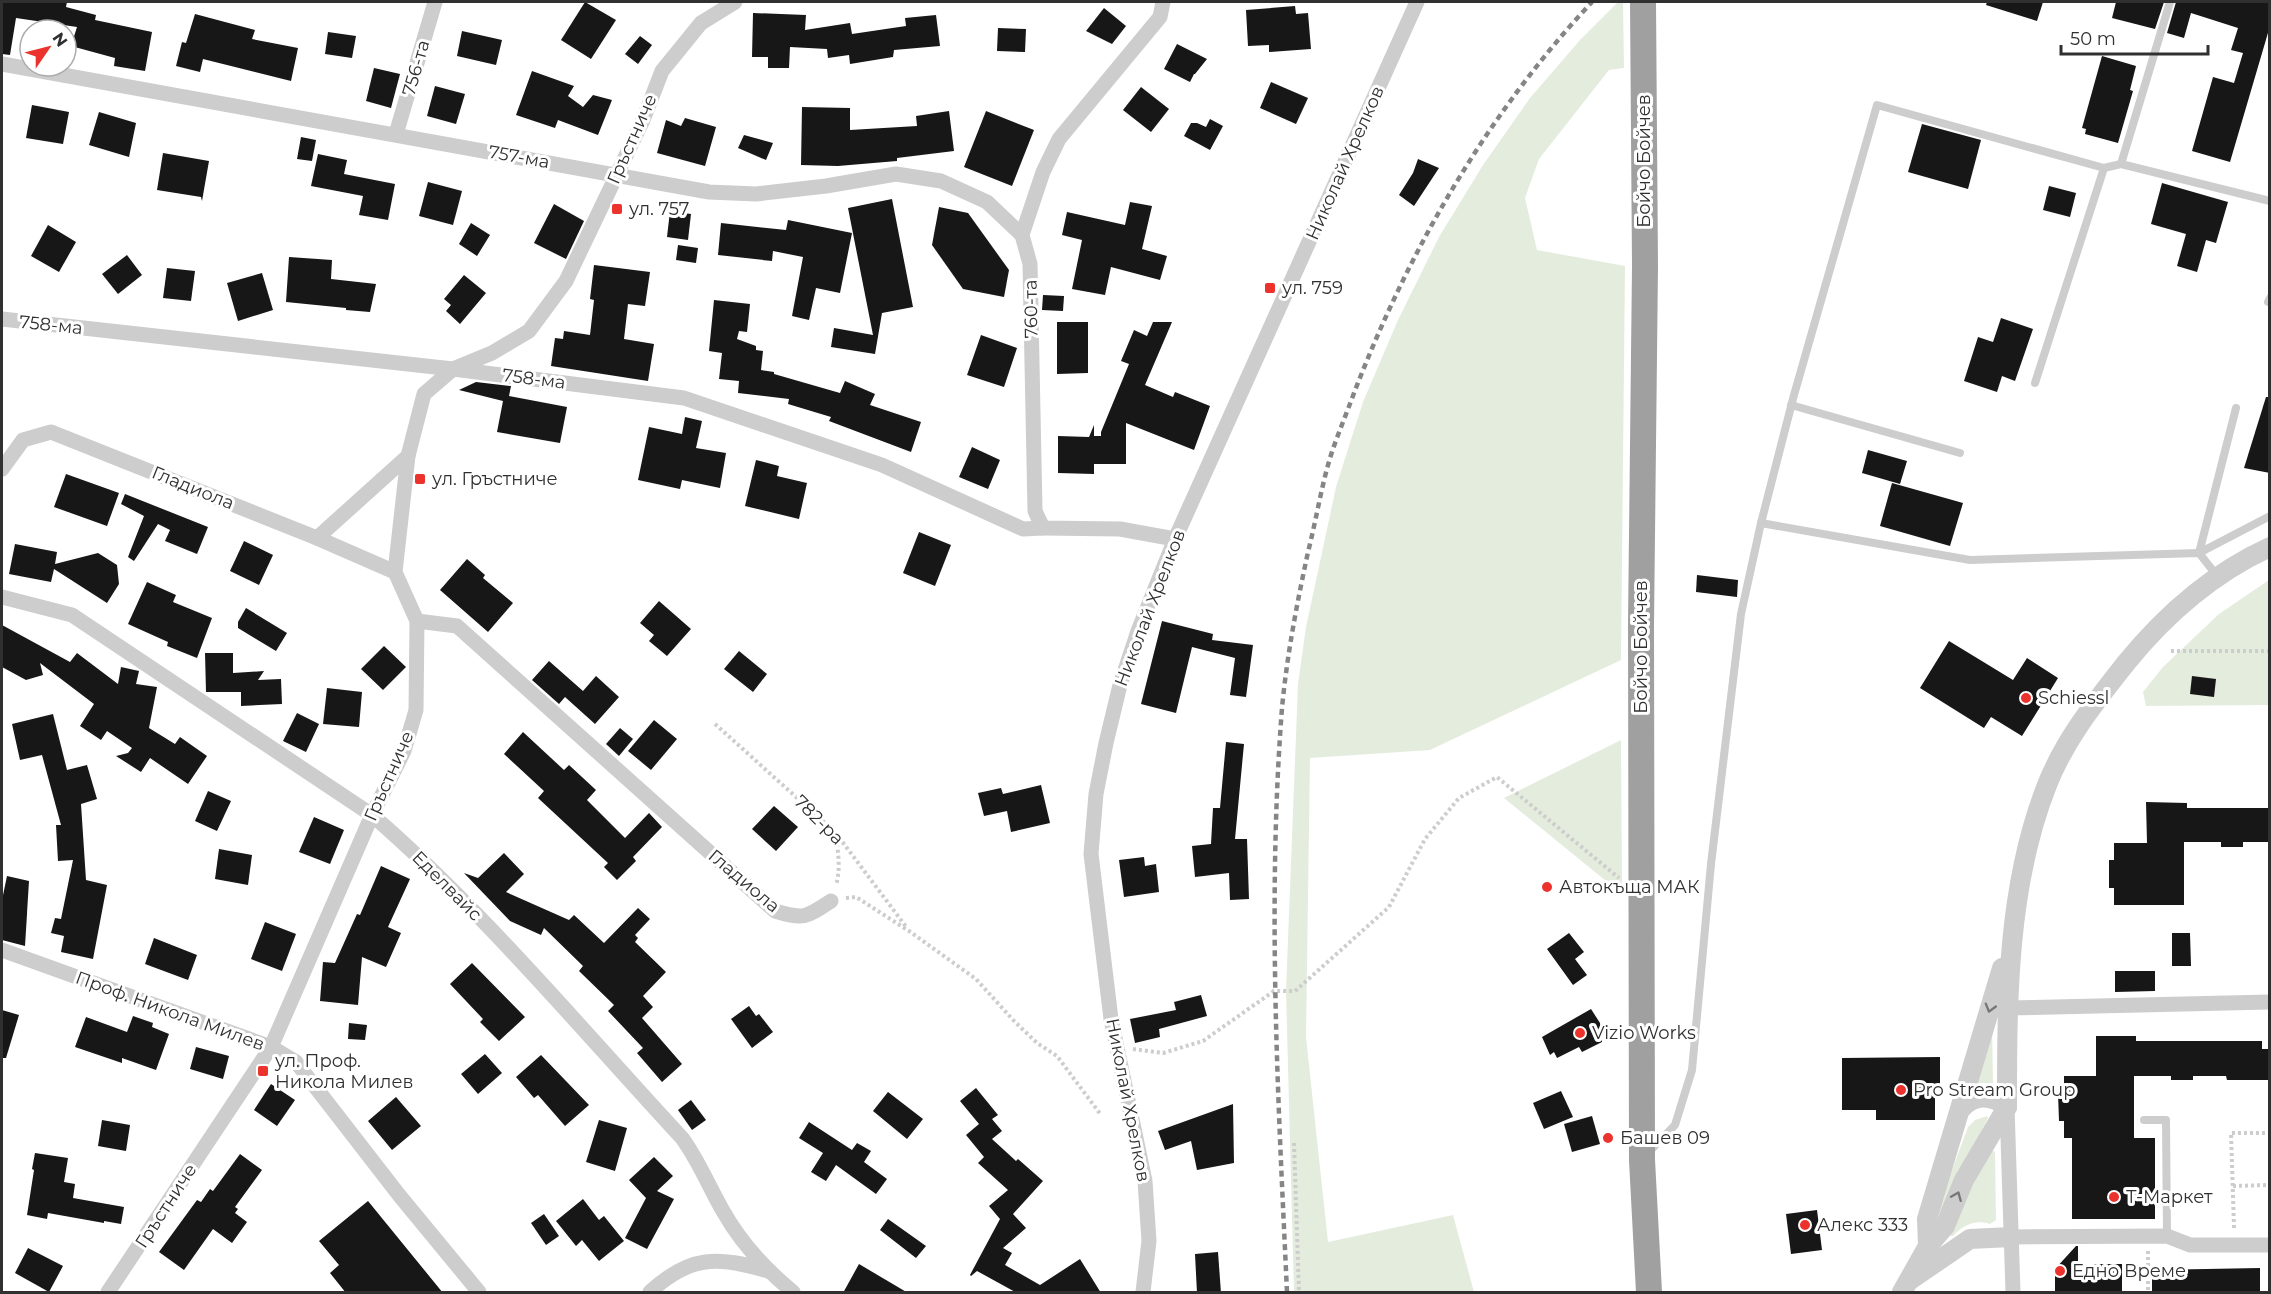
<svg xmlns="http://www.w3.org/2000/svg" width="2271" height="1294" font-family="Montserrat,sans-serif">
<style>
.green{fill:#e4eddd}
.building{fill:#171717}
.lines{fill:none;stroke-linecap:round;stroke-linejoin:round}
.path{stroke:#cdcdcd;stroke-width:4;stroke-dasharray:3 3;stroke-linecap:butt}
.service{stroke:#cdcdcd;stroke-width:8}
.minor{stroke:#cdcdcd;stroke-width:15}
.tertiary{stroke:#cdcdcd;stroke-width:20}
.trunk{stroke:#a0a0a0;stroke-width:26}
.rail{stroke:#858585;stroke-width:4.5;stroke-dasharray:6 4.5;stroke-linecap:butt}
.oneway{stroke:#777}
.poi-dot{fill:#eb322d;stroke:#fff;stroke-width:2}
.labels{text-anchor:middle;stroke-width:6;stroke-linejoin:round;paint-order:stroke}
.street-label{font-size:18px;fill:#303030;stroke:#fff}
.poi-label{font-size:18px;fill:#303030;stroke:#fff;text-anchor:start}
</style>
<rect width="100%" height="100%" fill="#fff"/>
<g class="green">
<polygon points="1618,2 1623,2 1624,68 1609,70 1539,159 1525,198 1537,250 1625,266 1621,660 1430,750 1310,758 1306,1037 1328,1242 1453,1215 1474,1292 1294,1292 1286,991 1298,684 1306,627 1336,487 1363,402 1398,320 1439,237 1483,165 1530,98 1580,40"/>
<polygon points="2269,580 2269,705 2146,706 2143,692 2163,667 2219,614"/>
<polygon points="1621,740 1622,881 1622,894 1504,798"/>
<polygon points="1992,1027 1993,1083 1978,1083 1977,1082"/>
<polygon points="1987,1116 1988,1118 1938,1216 1936,1213 1968,1127 1975,1120"/>
<path d="M1992,1150L1995,1152L1996,1220L1990,1224C1975,1219 1963,1225 1953,1236H1949L1967,1194Z"/>
</g>
<g class="building">
<polygon points="2,2 67,2 66,7 96,15 95,20 152,32 145,71 114,66 115,58 71,46 77,27 16,18 10,55 2,54"/>
<polygon points="585,2 616,20 591,59 561,40"/>
<polygon points="1987,2 2043,2 2037,21 1986,5"/>
<polygon points="2116,2 2164,2 2155,29 2112,18"/>
<polygon points="2176,2 2270,2 2270,26 2230,162 2192,151 2213,77 2234,83 2243,53 2231,50 2238,28 2191,13 2184,38 2167,33"/>
<polygon points="1295,6 1296,14 1308,13 1311,49 1269,52 1269,45 1248,46 1246,10"/>
<polygon points="1104,8 1126,26 1112,44 1086,31"/>
<polygon points="753,13 806,15 805,30 850,23 852,34 906,26 905,18 936,15 940,46 894,50 893,57 850,64 849,55 828,58 827,49 790,47 789,68 768,68 768,57 752,57"/>
<polygon points="195,14 255,30 252,39 298,48 291,81 203,59 200,72 176,66 182,42 186,43"/>
<polygon points="998,28 1026,29 1025,52 997,51"/>
<polygon points="462,31 502,40 496,65 457,56"/>
<polygon points="328,32 356,36 352,58 325,54"/>
<polygon points="640,36 652,45 638,64 625,54"/>
<polygon points="1177,44 1207,59 1195,74 1194,74 1190,82 1164,69"/>
<polygon points="2102,56 2136,66 2130,90 2133,91 2118,143 2085,134 2086,129 2082,128"/>
<polygon points="374,68 400,74 391,108 366,101"/>
<polygon points="532,71 574,86 568,96 583,107 593,95 612,100 598,135 558,120 555,128 516,115"/>
<polygon points="1271,82 1308,98 1296,124 1260,108"/>
<polygon points="435,86 465,94 456,124 427,116"/>
<polygon points="1141,87 1169,109 1151,132 1123,110"/>
<polygon points="32,105 69,112 63,144 26,138"/>
<polygon points="802,107 850,108 850,130 917,126 916,116 949,111 954,151 897,158 897,161 838,166 801,165"/>
<polygon points="986,111 1034,130 1012,186 964,167"/>
<polygon points="99,112 136,123 129,157 89,145"/>
<polygon points="685,118 716,127 705,166 657,153 666,120 681,126"/>
<polygon points="1210,119 1223,126 1210,150 1184,136 1191,123 1197,123 1206,127"/>
<polygon points="1922,124 1981,140 1968,189 1908,172"/>
<polygon points="744,135 773,143 766,160 738,148"/>
<polygon points="301,137 316,140 312,161 297,159"/>
<polygon points="163,153 209,161 202,201 201,197 157,190"/>
<polygon points="318,154 347,160 344,174 395,184 388,220 359,215 363,196 311,186"/>
<polygon points="1418,159 1439,168 1414,206 1399,195 1413,173"/>
<polygon points="428,182 462,191 453,225 419,216"/>
<polygon points="2162,183 2228,202 2216,243 2206,240 2197,272 2177,266 2186,234 2151,224"/>
<polygon points="2049,186 2076,193 2070,217 2043,210"/>
<polygon points="892,199 913,307 882,313 875,354 831,347 834,328 873,335 848,208"/>
<polygon points="1130,202 1152,206 1142,249 1167,256 1160,280 1111,267 1105,295 1072,289 1082,240 1062,235 1067,212 1125,225"/>
<polygon points="554,204 584,221 566,259 534,243"/>
<polygon points="939,207 968,213 1009,270 1004,297 963,289 932,245"/>
<polygon points="670,211 691,214 688,240 667,237"/>
<polygon points="788,220 852,233 840,293 816,288 809,320 792,316 803,257 773,251 772,261 718,255 721,223 786,230"/>
<polygon points="471,223 490,235 477,256 459,244"/>
<polygon points="48,225 76,242 59,272 31,256"/>
<polygon points="678,245 698,248 696,263 676,260"/>
<polygon points="127,255 142,275 118,294 102,274"/>
<polygon points="289,257 332,260 331,279 376,284 370,312 346,310 346,308 286,302"/>
<polygon points="594,265 650,272 645,306 628,304 624,339 654,344 648,381 551,366 555,338 563,339 564,331 590,335 594,300 590,299"/>
<polygon points="167,268 195,271 191,301 163,298"/>
<polygon points="262,273 273,310 238,321 227,283"/>
<polygon points="464,275 486,293 460,324 446,311 451,305 444,299"/>
<polygon points="1043,295 1064,296 1063,311 1042,310"/>
<polygon points="714,300 750,304 747,332 739,331 737,339 756,346 756,350 763,351 761,370 774,372 774,374 840,393 845,381 875,394 870,405 921,422 911,452 829,421 831,417 788,404 789,399 738,393 739,381 719,379 722,353 709,351"/>
<polygon points="2001,318 2033,329 2015,381 2002,376 1997,392 1964,381 1978,337 1993,342"/>
<polygon points="1057,322 1088,322 1088,373 1057,374"/>
<polygon points="1153,322 1172,322 1145,385 1173,397 1175,392 1210,406 1194,450 1126,423 1126,464 1094,464 1094,474 1058,473 1058,436 1089,437 1094,425 1094,436 1101,436 1101,432 1129,364 1121,361 1134,330 1147,336"/>
<polygon points="981,335 1017,348 1004,387 967,375"/>
<polygon points="476,382 511,386 509,396 567,407 560,443 497,432 503,401 459,390"/>
<polygon points="2266,397 2270,397 2270,473 2244,468"/>
<polygon points="685,417 702,421 696,448 726,453 720,488 682,480 680,489 638,480 649,427 682,434"/>
<polygon points="972,447 1000,460 988,489 959,477"/>
<polygon points="1868,450 1907,461 1900,484 1862,473"/>
<polygon points="756,460 779,466 777,476 807,483 799,519 745,506"/>
<polygon points="66,474 119,493 107,526 54,507"/>
<polygon points="1892,483 1963,503 1950,546 1880,526"/>
<polygon points="125,494 208,527 197,554 165,541 170,530 158,524 134,561 128,557 144,516 121,504"/>
<polygon points="919,532 951,545 935,586 903,573"/>
<polygon points="244,541 273,555 259,585 230,571"/>
<polygon points="15,544 57,552 55,564 98,553 117,565 119,584 107,603 54,569 51,582 9,574"/>
<polygon points="467,559 485,575 483,578 513,603 488,632 440,590"/>
<polygon points="1697,575 1738,580 1737,597 1696,592"/>
<polygon points="147,582 176,595 173,602 212,618 197,658 167,646 168,642 128,624"/>
<polygon points="659,601 691,629 667,656 649,641 654,635 640,623"/>
<polygon points="246,608 287,633 276,651 238,628 238,622"/>
<polygon points="1162,621 1213,634 1212,640 1253,645 1246,697 1230,695 1235,658 1192,647 1176,713 1141,704"/>
<polygon points="2,625 70,662 77,653 118,684 121,667 139,671 136,684 157,687 149,728 175,744 180,737 207,756 188,784 150,758 141,772 116,756 128,753 132,748 107,731 101,740 80,726 94,704 40,663 43,675 26,680 2,667"/>
<polygon points="1949,641 2013,680 2027,658 2058,678 2022,736 1991,717 1984,728 1920,688"/>
<polygon points="384,646 406,667 383,690 361,669"/>
<polygon points="739,651 767,674 753,692 724,669"/>
<polygon points="205,653 233,653 233,673 264,671 258,680 281,679 282,704 241,706 241,692 206,692"/>
<polygon points="549,661 583,691 596,676 619,697 595,724 565,697 559,704 532,680"/>
<polygon points="2192,676 2216,679 2214,697 2190,694"/>
<polygon points="327,688 362,692 359,727 323,724"/>
<polygon points="297,713 319,724 306,752 283,741"/>
<polygon points="53,714 67,770 87,765 97,799 81,804 86,880 107,885 93,959 61,952 64,936 51,933 55,918 61,919 73,860 58,861 56,825 61,825 42,755 20,760 12,724"/>
<polygon points="654,720 677,739 651,770 628,751"/>
<polygon points="620,728 633,739 619,756 606,744"/>
<polygon points="523,732 564,770 569,765 596,790 587,800 625,838 649,813 662,827 633,857 636,861 617,880 604,867 608,863 538,798 544,791 504,754"/>
<polygon points="1226,742 1244,744 1235,839 1247,839 1249,899 1230,900 1229,873 1195,877 1192,846 1211,844 1213,808 1220,808"/>
<polygon points="1041,785 1050,823 1011,832 1007,811 984,816 978,793 1001,788 1003,794"/>
<polygon points="208,791 231,801 217,831 195,821"/>
<polygon points="2146,802 2187,803 2187,808 2270,808 2270,842 2243,842 2243,847 2221,847 2221,842 2184,842 2184,905 2114,905 2114,888 2109,888 2109,860 2114,860 2114,843 2147,843"/>
<polygon points="774,806 798,827 776,851 752,829"/>
<polygon points="314,817 344,830 330,864 299,852"/>
<polygon points="219,849 252,855 248,885 215,879"/>
<polygon points="504,853 524,874 506,892 569,920 574,915 604,943 638,908 650,919 635,935 638,938 635,942 666,972 643,996 653,1007 642,1018 682,1064 662,1082 637,1053 643,1048 608,1011 614,1005 579,971 583,966 544,928 541,935 510,921 464,873 478,878"/>
<polygon points="1144,857 1145,866 1156,864 1159,892 1124,897 1119,860"/>
<polygon points="381,866 410,879 388,927 401,933 386,967 362,957 358,1005 320,1001 323,962 335,963 357,914 360,915"/>
<polygon points="7,876 29,881 25,946 2,940 2,900"/>
<polygon points="265,922 296,934 282,971 251,959"/>
<polygon points="1569,933 1584,952 1575,959 1587,975 1573,985 1547,949"/>
<polygon points="2172,933 2190,933 2191,966 2172,966"/>
<polygon points="154,938 197,955 188,980 145,964"/>
<polygon points="472,963 525,1017 499,1041 480,1022 483,1019 450,984"/>
<polygon points="2115,971 2155,971 2155,991 2115,992"/>
<polygon points="1201,995 1207,1016 1159,1029 1160,1037 1135,1043 1130,1019 1176,1010 1174,1002"/>
<polygon points="749,1006 756,1016 759,1014 773,1032 752,1048 731,1019"/>
<polygon points="1591,1009 1600,1023 1602,1042 1582,1052 1579,1047 1557,1058 1554,1052 1550,1055 1542,1037"/>
<polygon points="2,1010 19,1015 6,1058 2,1058"/>
<polygon points="133,1016 153,1023 152,1027 169,1034 156,1070 122,1058 122,1063 75,1047 86,1017 127,1032"/>
<polygon points="349,1023 367,1025 365,1040 348,1039"/>
<polygon points="2096,1036 2136,1036 2136,1041 2262,1041 2262,1049 2270,1049 2270,1080 2227,1080 2226,1076 2193,1076 2193,1080 2171,1080 2171,1076 2134,1076 2134,1138 2155,1138 2155,1219 2072,1219 2072,1138 2064,1138 2064,1121 2059,1121 2058,1093 2064,1093 2064,1076 2096,1076"/>
<polygon points="196,1047 229,1056 223,1079 190,1069"/>
<polygon points="485,1054 502,1073 478,1094 461,1074"/>
<polygon points="541,1055 589,1105 565,1126 538,1095 534,1098 516,1077"/>
<polygon points="1940,1057 1940,1087 1935,1087 1935,1120 1876,1120 1876,1110 1842,1110 1842,1058"/>
<polygon points="271,1084 295,1100 277,1126 254,1110"/>
<polygon points="976,1088 998,1115 992,1119 1002,1131 992,1139 1016,1161 1018,1159 1043,1181 1013,1214 1026,1228 1003,1248 1012,1253 1005,1265 1040,1285 1080,1259 1101,1293 1017,1293 977,1271 971,1276 970,1275 1000,1219 989,1206 1008,1190 978,1163 984,1157 966,1135 979,1124 960,1101"/>
<polygon points="1561,1091 1573,1117 1544,1129 1533,1103"/>
<polygon points="888,1092 923,1119 907,1139 873,1111"/>
<polygon points="396,1097 421,1126 392,1150 368,1121"/>
<polygon points="691,1100 706,1120 692,1130 678,1110"/>
<polygon points="1233,1104 1234,1163 1197,1170 1191,1141 1165,1150 1158,1131"/>
<polygon points="1592,1116 1600,1144 1572,1152 1564,1124"/>
<polygon points="102,1120 130,1125 126,1151 98,1146"/>
<polygon points="599,1120 627,1128 615,1171 586,1162"/>
<polygon points="809,1122 852,1150 857,1143 871,1151 864,1162 887,1179 876,1194 836,1165 826,1181 811,1172 823,1153 799,1138"/>
<polygon points="35,1153 68,1158 64,1182 75,1184 73,1198 124,1207 121,1224 104,1221 104,1223 48,1213 47,1219 27,1215 34,1170 32,1169"/>
<polygon points="240,1154 262,1170 235,1207 238,1209 235,1213 247,1222 232,1243 213,1229 184,1270 159,1252 197,1200 201,1202 210,1189 213,1191"/>
<polygon points="654,1157 673,1176 657,1191 674,1199 647,1249 625,1238 646,1198 629,1180"/>
<polygon points="583,1199 599,1220 604,1216 624,1241 599,1261 582,1240 576,1246 556,1221"/>
<polygon points="368,1201 443,1293 346,1293 330,1273 339,1265 319,1241"/>
<polygon points="1817,1210 1822,1250 1791,1254 1786,1214"/>
<polygon points="544,1214 559,1236 546,1245 531,1223"/>
<polygon points="888,1219 926,1246 916,1258 880,1230"/>
<polygon points="2076,1246 2078,1246 2078,1264 2122,1264 2122,1293 2055,1293 2055,1269"/>
<polygon points="28,1248 63,1266 49,1292 15,1273"/>
<polygon points="1218,1252 1221,1293 1197,1293 1195,1254"/>
<polygon points="859,1264 908,1293 843,1293"/>
<polygon points="2260,1268 2260,1293 2152,1293 2152,1270"/>
</g>
<g class="lines">
<g class="path">
<polyline points="2270,641 2270,664"/>
<polyline points="2171,651 2268,651"/>
<polyline points="715,724 835,832 907,928"/>
<path d="M835,832C838,849 841,869 836,885"/>
<polyline points="846,898 856,897 909,931 976,979 1014,1021 1037,1043 1057,1056 1101,1115"/>
<polyline points="1133,1049 1163,1053 1203,1041 1274,991 1295,991 1389,907 1425,839 1459,798 1497,777 1619,878"/>
<polyline points="1294,1143 1299,1292"/>
<polyline points="2233,1186 2270,1185"/>
<polyline points="2234,1228 2231,1133 2270,1133"/>
<polyline points="2148,1251 2148,1292"/>
</g>
<g class="service">
<polyline points="2121,164 2170,2"/>
<polyline points="2268,302 2270,298"/>
<polyline points="2035,383 2104,168"/>
<polyline points="1791,405 1960,453"/>
<polyline points="1761,523 1970,560 2199,553 2218,577"/>
<polyline points="2199,553 2236,408"/>
<polyline points="2199,553 2270,516"/>
<polyline points="2144,1120 2166,1120 2167,1236"/>
<polyline points="1649,1152 1675,1125 1692,1070 1711,864 1741,614 1761,523 1794,395 1877,105 2104,168 2121,164 2270,201"/>
</g>
<g class="minor">
<polyline points="1163,2 1160,17 1059,139 1043,172 1022,235 1030,264 1035,511 1043,528 1120,529 1175,539"/>
<polyline points="2,64 709,192 756,194 826,186 896,174 941,181 987,202 1022,235"/>
<polyline points="396,134 435,2"/>
<polyline points="2,319 453,369 684,398 882,465 1023,529 1043,528"/>
<polyline points="2,469 23,440 51,432 317,538 395,572"/>
<polyline points="317,538 408,456"/>
<path d="M2,597L72,615L372,815C484,912 581,1029 682,1138C699,1161 709,1187 723,1211C741,1243 765,1269 793,1292"/>
<path d="M417,621L457,626L775,911C804,920 807,917 831,901"/>
<polyline points="2,950 271,1047 296,1062 399,1195 479,1292"/>
<polyline points="2007,1008 2270,1002"/>
<polyline points="2007,1107 2013,1292"/>
<polyline points="2011,1237 2167,1236 2190,1245 2270,1245"/>
<polyline points="108,1292 271,1047 372,815 404,751 416,710 417,621 395,572 408,456 424,394 453,369 492,353 529,331 566,281 643,120 662,71 701,23 735,2"/>
<path d="M650,1292C690,1255 718,1256 768,1271"/>
<polyline points="1143,1292 1149,1241 1145,1181 1111,1019 1091,854 1096,794 1106,743 1120,685 1138,631 1175,539 1417,2"/>
</g>
<g class="tertiary">
<path d="M2007,1107C2007,1000 2007,886 2047,785C2065,739 2096,701 2126,663C2165,615 2213,573 2270,547"/>
<path d="M1961,1109C1974,1093 1993,1095 2007,1107"/>
<polyline points="1928,1246 1927,1219 2002,968"/>
<polyline points="1910,1280 1970,1239 2011,1237"/>
<polyline points="1902,1292 1928,1246 1945,1226 1964,1180 2007,1107"/>
</g>
<polyline class="trunk" points="1643,2 1645,266 1641,624 1642,1160 1649,1292"/>
<path class="rail" d="M1287,1292C1278,1098 1267,902 1282,708C1287,655 1297,603 1308,552C1316,521 1321,488 1330,458C1337,436 1346,415 1354,393C1409,250 1487,114 1592,2"/>
</g>
<defs><path id="oneway-chevron" d="M-2-3.5L2.5 0L-2 3.5" fill="none" stroke-width="1.6" stroke-linecap="round" stroke-linejoin="round" transform="scale(1.5)"/></defs>
<g class="oneway">
<use href="#oneway-chevron" transform="translate(1990 1008) rotate(106)"/>
<use href="#oneway-chevron" transform="translate(1957 1196) rotate(-67)"/>
</g>
<g class="poi-dot">
<rect x="611" y="203" width="12" height="12" rx="3"/>
<rect x="1264" y="282" width="12" height="12" rx="3"/>
<rect x="414" y="473" width="12" height="12" rx="3"/>
<circle cx="2026" cy="698" r="6"/>
<circle cx="1547" cy="887" r="6"/>
<circle cx="1580" cy="1033" r="6"/>
<rect x="257" y="1065" width="12" height="12" rx="3"/>
<circle cx="1901" cy="1090" r="6"/>
<circle cx="1608" cy="1138" r="6"/>
<circle cx="2114" cy="1197" r="6"/>
<circle cx="1805" cy="1225" r="6"/>
<circle cx="2060" cy="1271" r="6"/>
</g>
<g class="labels">
<g class="street-label">
<text transform="translate(416 68) rotate(-74)" y="6">756-та</text>
<text transform="translate(632 139) rotate(-66)" y="6">Гръстниче</text>
<text transform="translate(519 157) rotate(10)" y="6">757-ма</text>
<text transform="translate(1644 161) rotate(-90)" y="6">Бойчо Бойчев</text>
<text transform="translate(1345 163) rotate(-66)" y="6">Николай Хрелков</text>
<text transform="translate(1031 309) rotate(-91)" y="6">760-та</text>
<text transform="translate(51 325) rotate(6)" y="6">758-ма</text>
<text transform="translate(534 379) rotate(7)" y="6">758-ма</text>
<text transform="translate(193 488) rotate(22)" y="6">Гладиола</text>
<text transform="translate(1150 608) rotate(-69)" y="6">Николай Хрелков</text>
<text transform="translate(1641 647) rotate(-90)" y="6">Бойчо Бойчев</text>
<text transform="translate(389 776) rotate(-66)" y="6">Гръстниче</text>
<text transform="translate(819 820) rotate(45)" y="6">782-ра</text>
<text transform="translate(744 881) rotate(40)" y="6">Гладиола</text>
<text transform="translate(447 886) rotate(45)" y="6">Еделвайс</text>
<text transform="translate(170 1011) rotate(20)" y="6">Проф. Никола Милев</text>
<text transform="translate(1128 1100) rotate(79)" y="6">Николай Хрелков</text>
<text transform="translate(166 1206) rotate(-57)" y="6">Гръстниче</text>
</g>
<g class="poi-label">
<text x="629" y="215">ул. 757</text>
<text x="1282" y="294">ул. 759</text>
<text x="432" y="485">ул. Гръстниче</text>
<text x="2038" y="704">Schiessl</text>
<text x="1559" y="893">Автокъща МАК</text>
<text x="1592" y="1039">Vizio Works</text>
<text x="275" y="1067">ул. Проф.<tspan x="275" dy="21">Никола Милев</tspan></text>
<text x="1913" y="1096">Pro Stream Group</text>
<text x="1620" y="1144">Башев 09</text>
<text x="2126" y="1203">Т-Маркет</text>
<text x="1817" y="1231">Алекс 333</text>
<text x="2072" y="1277">Едно Време</text>
</g>
</g>
<rect width="2271" height="1294" fill="none" stroke="#303030" stroke-width="6"/>
<g transform="translate(48 48) rotate(55)"><circle r="28" fill="#ffffff" stroke="#acacac" stroke-width="1.5"/>
<path d="M0-4.5L10 22L0 15L-10 22Z" fill="#eb322d"/>
<text y="-9" font-size="16" font-weight="bold" text-anchor="middle" fill="#303030">N</text>
</g>
<path d="M2061 45v9h147v-9" fill="none" stroke="#303030" stroke-width="3"/>
<text x="2070" y="45" font-size="18" fill="#303030" stroke="#ffffff" stroke-width="4.5" paint-order="stroke">50 m</text>
</svg>
